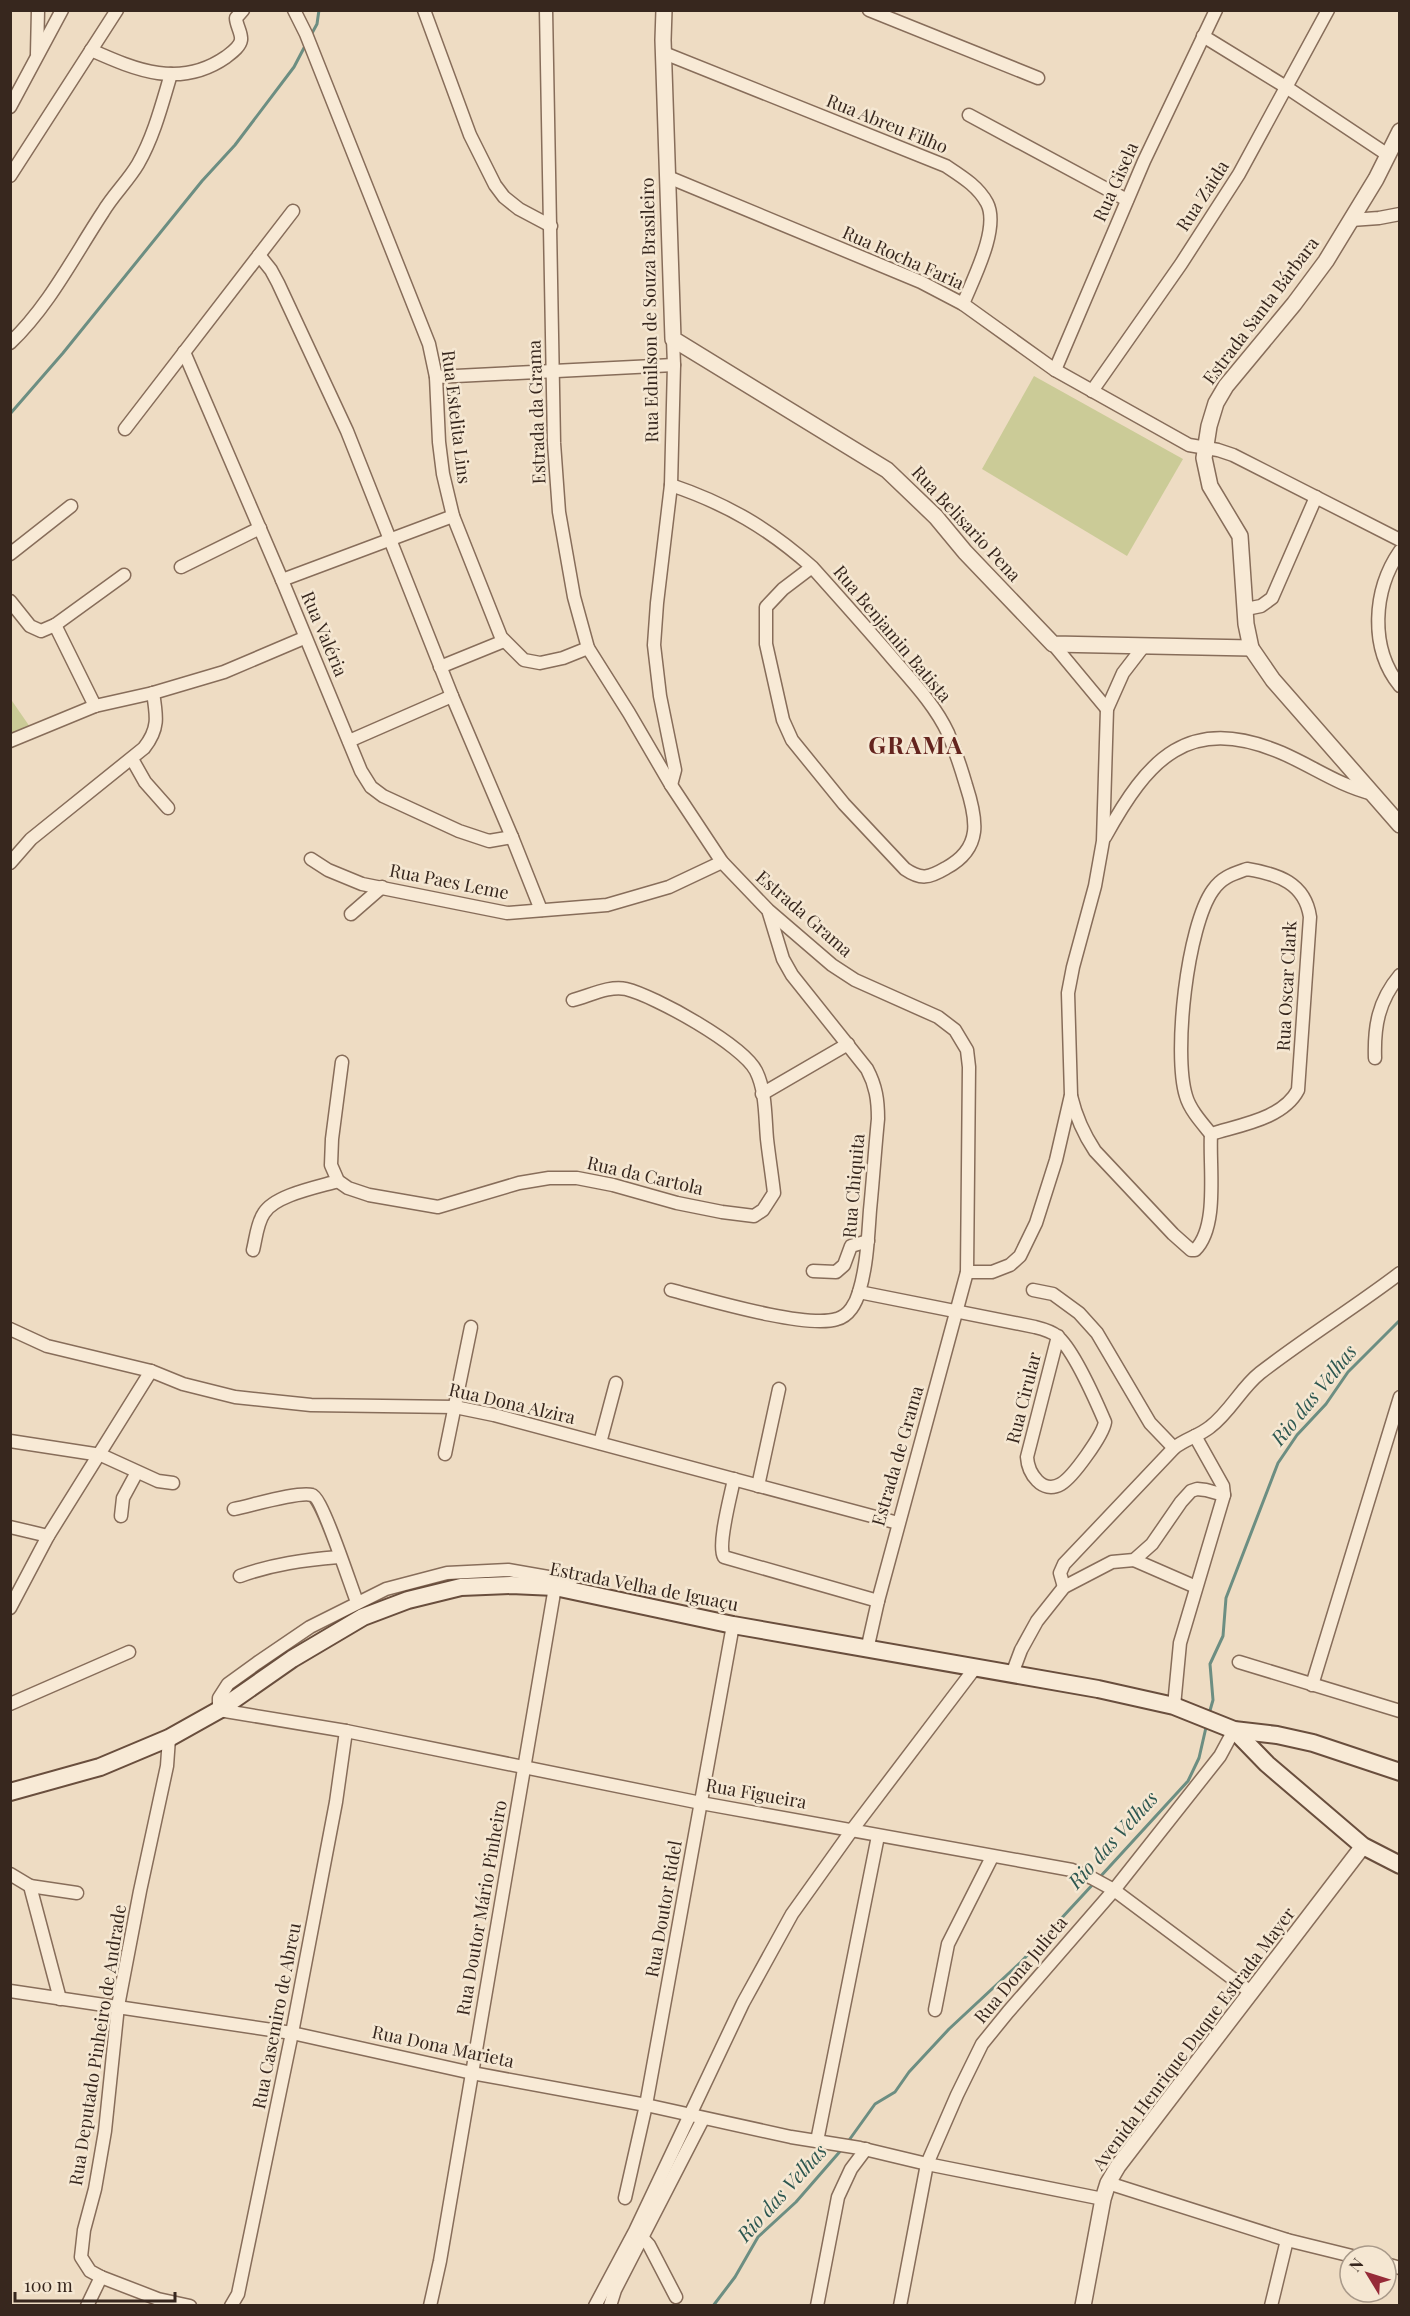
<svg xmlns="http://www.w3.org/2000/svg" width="1410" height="2316" font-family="'Playfair Display',serif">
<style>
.green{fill:#cbcb97}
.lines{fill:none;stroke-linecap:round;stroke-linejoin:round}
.stream{stroke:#6c8e82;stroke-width:3}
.minor-casing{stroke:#876d5a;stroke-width:15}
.tertiary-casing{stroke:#876d5a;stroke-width:18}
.secondary-casing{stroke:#694e3d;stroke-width:20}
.minor{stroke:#f8ead6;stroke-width:12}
.tertiary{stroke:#f8ead6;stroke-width:15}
.secondary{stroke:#f8ead6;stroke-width:16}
.labels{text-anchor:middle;stroke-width:5;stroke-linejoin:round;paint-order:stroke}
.street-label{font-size:18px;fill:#37271e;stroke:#f5e7d2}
.water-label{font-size:20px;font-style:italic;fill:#2d5750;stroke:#f5e7d2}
.district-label{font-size:24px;font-weight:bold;letter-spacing:1.5px;fill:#64241e;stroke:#f5e7d2}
</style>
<rect width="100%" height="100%" fill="#eedcc3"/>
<g class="green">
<polygon points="1034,376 1183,459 1127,556 982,469"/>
<polygon points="10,698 30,727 10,735"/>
</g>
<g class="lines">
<g class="stream">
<polyline points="311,35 317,24 319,10"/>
<polyline points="10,414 63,353 202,181 235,145 294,67 305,46"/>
<polyline points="1209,1714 1213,1700 1210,1664 1223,1636 1226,1598 1278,1463 1297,1435 1326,1404 1348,1372 1400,1320"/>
<polyline points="1100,1877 1188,1781 1199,1758 1207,1723"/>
<polyline points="847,2143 875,2104 895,2092 909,2072 949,2029 1021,1962 1095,1882"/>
<polyline points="713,2306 735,2277 758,2237 796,2202 843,2148"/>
</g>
<defs>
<g id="minor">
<polyline points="294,10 306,34 429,344 436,377 439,442 443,474 453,516 501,637 524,660 540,663 563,658 588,648"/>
<polyline points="424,10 470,135 495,185 504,197 519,209 551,226"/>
<polyline points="546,10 554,443 559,512 574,597 588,648 629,713 671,785 722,862 768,910 832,965 855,980 938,1017 955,1030 967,1050 969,1067 967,1272 878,1601 867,1650"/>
<polyline points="869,10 1038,78"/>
<polyline points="1203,36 1286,87 1388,155"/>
<path d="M91,50C136,70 180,89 226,57C231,53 240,47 241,40C242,33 236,25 236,18L243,10"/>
<path d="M664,53L946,166C961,176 978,186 987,203C1000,228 973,279 963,304"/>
<polyline points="37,54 38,10"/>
<polyline points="10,107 62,10"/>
<polyline points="969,115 1127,200"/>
<polyline points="10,176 117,10"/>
<polyline points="668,177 921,282 963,304 1055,370 1189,445 1218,450 1233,455 1400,540"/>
<polyline points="1351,220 1379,218 1400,214"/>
<polyline points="259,255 271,270 278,283 347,431 452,696 512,837 541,910"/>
<path d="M10,343C49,306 74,256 103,212C113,195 128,181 138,164C154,136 162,104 171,74"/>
<polyline points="184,352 282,580 361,771 371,787 383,796 459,831 489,841 512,837"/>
<polyline points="1055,370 1144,161 1216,10"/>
<polyline points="436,377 674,365"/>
<polyline points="1092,391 1181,264 1239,174 1328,10"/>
<polyline points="125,429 293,211"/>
<path d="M671,485C727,504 768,528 812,567C838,596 863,624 888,653C909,678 934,703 948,733C955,750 961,768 966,785C977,819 983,848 946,868C929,878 921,880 905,869L844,804L792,740L783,720L766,644V607L783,589L812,567"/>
<path d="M1400,551C1373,590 1369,648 1400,686"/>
<polyline points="10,554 71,506"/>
<polyline points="181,567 260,528"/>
<polyline points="282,580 453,516"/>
<polyline points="10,601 30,626 41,631 55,625 124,575"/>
<polyline points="1246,609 1261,606 1272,598 1316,497"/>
<polyline points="55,625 95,706"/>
<polyline points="1053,644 1107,709"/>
<polyline points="440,667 504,641"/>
<polyline points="10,741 95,706 153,693 224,672 304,638"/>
<polyline points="349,741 452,696"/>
<polyline points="132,759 145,782 168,808"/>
<polyline points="671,785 675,770 660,696 654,645 657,603 671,485 674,365 673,339"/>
<path d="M1105,837C1148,759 1188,713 1282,753C1314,767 1338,785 1373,794"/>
<polyline points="311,859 328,870 362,884 507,913 607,905 669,887 722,862"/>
<path d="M10,863L31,839L144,748C159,729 157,717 153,693"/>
<path d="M1247,869C1278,874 1305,883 1310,917L1298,1090C1283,1119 1239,1125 1211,1134C1202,1123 1190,1110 1186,1096C1173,1054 1187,926 1213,890C1222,877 1233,874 1247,869Z"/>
<polyline points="351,914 382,887"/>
<path d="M1375,1058C1374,1027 1378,1001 1400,975"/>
<path d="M342,1062L332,1139L331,1165L338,1181L348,1188L369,1195L438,1207L519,1183L549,1178H577L613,1185L677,1203L722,1212L754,1216L763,1210L774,1193C772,1175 769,1157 767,1139C765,1117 766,1091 756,1071C743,1045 655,996 626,989C610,985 589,996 573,1000"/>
<polyline points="762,1094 848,1044"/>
<path d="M1071,1096C1076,1117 1083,1133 1095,1151L1173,1234L1191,1250H1195C1219,1227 1209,1166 1211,1134"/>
<path d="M253,1250C256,1238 257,1223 264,1213C275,1195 318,1187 338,1181"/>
<polyline points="813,1271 836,1272 844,1265 851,1246 868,1241"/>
<polyline points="967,1272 992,1272 1010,1265 1020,1256 1036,1223 1056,1160 1071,1095 1068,993 1073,967 1095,886 1103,841 1107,709 1123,673 1143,647"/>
<path d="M671,1290C706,1299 806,1329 837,1319C849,1316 856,1303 859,1292C867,1266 868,1237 870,1210C873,1180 875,1149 878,1119C878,1100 876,1086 867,1069L792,975L783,959L769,913"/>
<polyline points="1033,1290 1053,1294 1079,1313 1097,1333 1150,1423 1174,1448"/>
<path d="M859,1292L1035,1327C1043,1329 1051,1331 1057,1336C1074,1350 1096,1401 1105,1422C1103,1435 1073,1477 1061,1484C1042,1495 1028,1473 1027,1457L1058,1336"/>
<polyline points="10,1329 47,1346 151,1371 183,1384 235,1397 311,1405 455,1407 494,1415 898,1523"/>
<polyline points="10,1441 101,1455 158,1481 173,1483"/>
<polyline points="600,1443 616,1383"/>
<polyline points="445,1454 471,1327"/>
<path d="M734,1479C731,1495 717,1545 724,1557L878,1601"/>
<polyline points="758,1486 779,1389"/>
<path d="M234,1509C250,1506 299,1491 312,1495C322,1497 351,1587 357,1602"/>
<polyline points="121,1516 123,1498 137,1472"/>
<polyline points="10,1527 48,1536"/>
<polyline points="1134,1560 1196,1587"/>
<path d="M240,1576C273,1564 304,1560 339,1557"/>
<polyline points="571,1581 508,1570 447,1573 386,1589 310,1627 257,1663 228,1684 219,1698 219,1710 346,1731 701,1803 1072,1870 1092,1878 1114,1890 1252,1993"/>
<path d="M1064,1587L1060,1573L1064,1564L1174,1448C1185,1439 1199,1436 1210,1427C1230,1412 1241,1388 1260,1373C1305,1338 1354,1308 1400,1273"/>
<polyline points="10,1608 48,1536 151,1371"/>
<polyline points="1239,1662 1400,1711"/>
<polyline points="1012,1674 1021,1650 1037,1621 1064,1587 1112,1562 1134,1560 1152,1544 1181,1502 1191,1491 1197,1489 1206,1490 1224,1495"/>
<polyline points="1312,1685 1400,1397"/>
<polyline points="10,1704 129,1652"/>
<polyline points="1174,1706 1180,1643 1224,1495 1223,1486 1195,1436"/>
<polyline points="169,1738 167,1766 140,1891 118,2006 105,2131 95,2189 84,2230 81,2257 90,2271 101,2277 158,2299 190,2306"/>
<polyline points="10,1874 30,1886 60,1999"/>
<polyline points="30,1886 77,1893"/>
<polyline points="10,1991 292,2033 472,2073 646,2105 791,2137 860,2148 927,2164 1103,2199"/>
<polyline points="935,2010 948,1944 992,1857"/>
<polyline points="817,2141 878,1836"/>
<polyline points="1108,2183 1287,2240 1352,2256"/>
<polyline points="625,2198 646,2105 733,1625"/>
<polyline points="638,2233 649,2245 676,2297"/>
<polyline points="1386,2264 1400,2268"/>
<polyline points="87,2306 101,2277"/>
<polyline points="231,2306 238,2294 292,2033 336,1802 346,1731"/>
<polyline points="430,2306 440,2261 555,1587"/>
<polyline points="595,2306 635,2231 743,2003 792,1914 852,1830 975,1668"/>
<polyline points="610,2306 615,2290 703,2119"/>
<polyline points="817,2306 838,2197 851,2169 866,2149"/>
<polyline points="900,2306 927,2164 957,2095 982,2044 1008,2012 1114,1890 1220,1756 1234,1730"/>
<polyline points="1271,2306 1287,2240"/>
</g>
<g id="tertiary">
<polyline points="664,10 663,40 673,339 887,470 936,517 965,552 1053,644 1251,648"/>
<polyline points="1400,131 1376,179 1326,261 1294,304 1226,386 1216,403 1209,426 1204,458 1210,486 1240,536 1246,624 1251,648 1273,680 1400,825"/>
<polyline points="1083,2306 1103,2199 1108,2183 1118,2166 1363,1846"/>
</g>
<g id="secondary">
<polyline points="1234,1730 1267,1764 1363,1846 1400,1865"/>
<polyline points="10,1792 100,1767 169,1738 219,1710 292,1659 363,1617 408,1600 461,1587 511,1585 555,1587 733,1625 1098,1689 1174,1706 1234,1730 1277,1735 1313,1743 1400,1772"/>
</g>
</defs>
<use href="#minor" class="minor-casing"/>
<use href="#tertiary" class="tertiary-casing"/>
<use href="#secondary" class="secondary-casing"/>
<use href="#minor" class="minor"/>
<use href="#tertiary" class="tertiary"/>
<use href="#secondary" class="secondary"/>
</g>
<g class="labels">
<g class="street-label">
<text transform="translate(887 124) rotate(22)" y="6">Rua Abreu Filho</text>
<text transform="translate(1116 182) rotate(-66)" y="6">Rua Gisela</text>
<text transform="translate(1203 196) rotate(-57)" y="6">Rua Zaida</text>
<text transform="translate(903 258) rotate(24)" y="6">Rua Rocha Faria</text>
<text transform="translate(650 310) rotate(-91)" y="6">Rua Ednilson de Souza Brasileiro</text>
<text transform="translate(1261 311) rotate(-53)" y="6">Estrada Santa Bárbara</text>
<text transform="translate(537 412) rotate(-92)" y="6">Estrada da Grama</text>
<text transform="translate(456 417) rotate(83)" y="6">Rua Estelita Lins</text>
<text transform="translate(966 524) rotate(47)" y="6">Rua Belisario Pena</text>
<text transform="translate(324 634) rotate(67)" y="6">Rua Valéria</text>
<text transform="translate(892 634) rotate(50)" y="6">Rua Benjamin Batista</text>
<text transform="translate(449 882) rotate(11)" y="6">Rua Paes Leme</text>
<text transform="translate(804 914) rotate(41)" y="6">Estrada Grama</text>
<text transform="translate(1287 986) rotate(-87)" y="6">Rua Oscar Clark</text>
<text transform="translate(645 1176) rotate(13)" y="6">Rua da Cartola</text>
<text transform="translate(854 1186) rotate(-85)" y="6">Rua Chiquita</text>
<text transform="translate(1024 1398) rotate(-76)" y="6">Rua Cirular</text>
<text transform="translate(512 1404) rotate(13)" y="6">Rua Dona Alzira</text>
<text transform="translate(898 1456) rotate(-74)" y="6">Estrada de Grama</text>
<text transform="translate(644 1587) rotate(11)" y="6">Estrada Velha de Iguaçu</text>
<text transform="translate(756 1794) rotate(10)" y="6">Rua Figueira</text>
<text transform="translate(482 1908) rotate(-80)" y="6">Rua Doutor Mário Pinheiro</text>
<text transform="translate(664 1909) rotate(-80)" y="6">Rua Doutor Ridel</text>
<text transform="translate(1021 1970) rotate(-50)" y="6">Rua Dona Julieta</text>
<text transform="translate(277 2016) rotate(-79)" y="6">Rua Casemiro de Abreu</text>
<text transform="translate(1194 2039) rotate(-53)" y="6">Avenida Henrique Duque Estrada Mayer</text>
<text transform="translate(98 2045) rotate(-81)" y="6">Rua Deputado Pinheiro de Andrade</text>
<text transform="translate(443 2047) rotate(12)" y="6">Rua Dona Marieta</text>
</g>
<g class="water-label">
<text transform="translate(1314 1395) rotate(-51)" y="7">Rio das Velhas</text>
<text transform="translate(1113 1840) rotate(-48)" y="7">Rio das Velhas</text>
<text transform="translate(782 2193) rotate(-48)" y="7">Rio das Velhas</text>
</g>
<g class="district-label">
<text x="916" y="754">GRAMA</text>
</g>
</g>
<rect width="1410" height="2316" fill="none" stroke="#37271e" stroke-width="24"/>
<g transform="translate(1368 2274) rotate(308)"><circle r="28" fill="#f5e7d2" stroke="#a99a8a" stroke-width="1.5"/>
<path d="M0-4.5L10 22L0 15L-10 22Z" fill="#962b38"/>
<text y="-9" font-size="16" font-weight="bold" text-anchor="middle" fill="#37271e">N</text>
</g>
<path d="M15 2292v9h160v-9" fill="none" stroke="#37271e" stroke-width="3"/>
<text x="24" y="2292" font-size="18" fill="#37271e" stroke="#f5e7d2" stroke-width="4.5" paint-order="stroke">100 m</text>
</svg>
